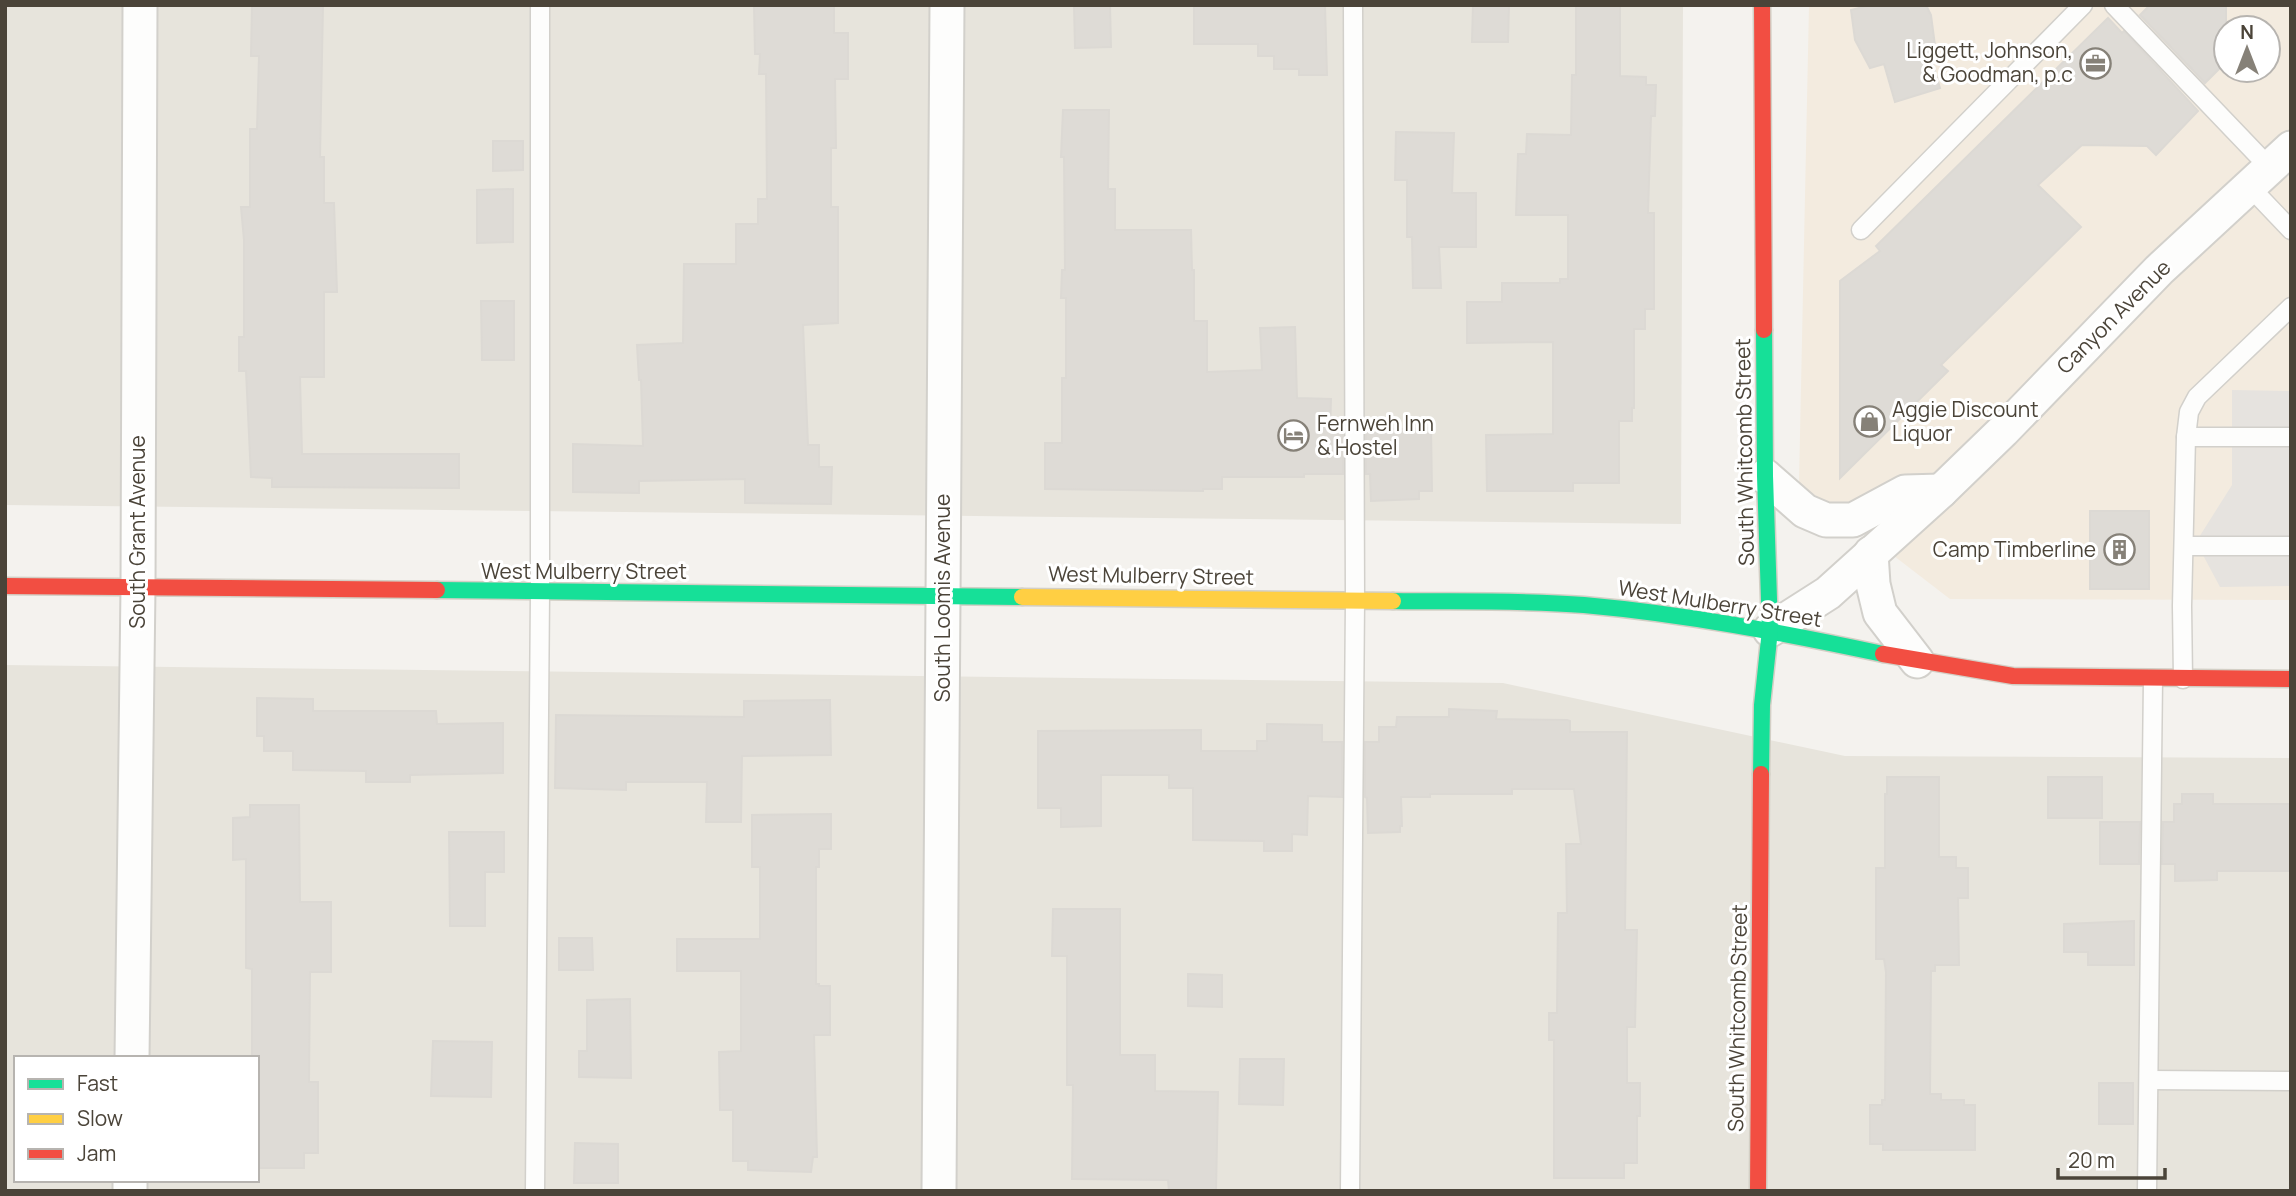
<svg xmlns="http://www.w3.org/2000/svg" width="2296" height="1196" font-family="Manrope,sans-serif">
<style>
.residential{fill:#e7e4dc;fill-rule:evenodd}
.commercial{fill:#f3ebdf;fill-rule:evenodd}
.parking{fill:#e6e3df}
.building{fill:#dedbd6;stroke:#dcd9d4;stroke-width:2}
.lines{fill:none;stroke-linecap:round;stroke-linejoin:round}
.lane-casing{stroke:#d2d0cb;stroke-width:21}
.street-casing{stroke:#d2d0cb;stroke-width:37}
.fast-casing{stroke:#d3cfc5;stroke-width:19}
.slow-casing{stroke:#d3cfc5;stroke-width:19}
.jam-casing{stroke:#d3cfc5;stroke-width:19}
.lane{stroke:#fdfdfc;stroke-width:18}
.street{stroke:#fdfdfc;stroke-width:33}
.fast{stroke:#16e098;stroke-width:16}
.slow{stroke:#ffcf43;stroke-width:16}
.jam{stroke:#f24e42;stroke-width:16}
.labels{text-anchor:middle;stroke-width:6;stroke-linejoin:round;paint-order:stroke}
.poi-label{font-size:21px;fill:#4b4439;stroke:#fff;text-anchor:end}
.street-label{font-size:21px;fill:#4b4439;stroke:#fff}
</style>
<rect width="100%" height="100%" fill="#f4f2ee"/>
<g class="residential">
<polygon points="5,5 1683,5 1681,524 5,505"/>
<path d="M5,665L1503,683L1845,756L2291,758V1191H5ZM16,1058H257V1180H16Z"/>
</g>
<path class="commercial" d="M1809,5H2291V600L1950,599L1799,483ZM2226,28H2268V70H2226Z"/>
<polygon class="parking" points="2232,390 2291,391 2291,586 2220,587 2196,542 2232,485"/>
<g class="building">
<polygon points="252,5 323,5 320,157 324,157 324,203 334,203 337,292 324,292 324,377 300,377 302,454 459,454 459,488 272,487 272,478 251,477 246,371 239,371 239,337 244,337 244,240 241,207 250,207 250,129 257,129 259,56 251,56"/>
<polygon points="754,5 834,5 834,33 848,33 848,79 835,79 836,148 831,148 831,207 838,207 838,323 803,325 808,445 819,445 819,467 832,467 831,504 745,503 745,479 639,481 639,493 573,492 573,444 643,446 641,380 639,380 637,345 683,343 684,264 736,264 736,224 758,224 758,199 767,199 766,74 759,74 760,54 755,54"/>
<polygon points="1074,5 1110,5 1111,47 1075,48"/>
<polygon points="1194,5 1325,5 1327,75 1299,75 1299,69 1274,69 1274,56 1258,56 1258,44 1194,44"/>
<polygon points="1473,5 1509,5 1508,42 1472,42"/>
<polygon points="1576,5 1620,5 1620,76 1646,77 1646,85 1656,85 1655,116 1651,116 1648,213 1654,213 1654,309 1645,309 1645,329 1634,329 1634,408 1632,408 1632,421 1619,421 1619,483 1573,483 1573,491 1487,491 1486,435 1553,434 1553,342 1467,343 1467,302 1502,302 1502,283 1560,283 1560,279 1568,279 1568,215 1516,215 1518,154 1526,154 1527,134 1571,135 1572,75 1576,75"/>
<polygon points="1871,5 1926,5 1931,15 1936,53 1930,55 1940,88 1895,102 1884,64 1870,68 1855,40 1851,10"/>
<polygon points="2150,5 2226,5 2226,62 2205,83 2140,15"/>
<polygon points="2108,18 2122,33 2124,31 2198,111 2156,155 2147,146 2082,145 2038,185 2081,227 1941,365 1948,371 1840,478 1840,281 1880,251 1876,246"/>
<polygon points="1063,110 1109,110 1108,189 1115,189 1115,230 1191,230 1192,270 1194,270 1194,321 1207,321 1207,372 1262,370 1260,328 1295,327 1297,398 1331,399 1330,431 1343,431 1343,474 1304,474 1304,477 1222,477 1222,489 1203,489 1203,491 1045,489 1045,443 1062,443 1062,378 1066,378 1066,298 1061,298 1062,270 1065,270 1064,157 1061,157"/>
<polygon points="1396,132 1454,133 1452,193 1476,193 1476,247 1439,247 1441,288 1413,288 1412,237 1407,237 1407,180 1395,180"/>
<polygon points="493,141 523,141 523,170 493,171"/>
<polygon points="513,189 513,242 477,243 477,190"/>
<polygon points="481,301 514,301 514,360 482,360"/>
<polygon points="1431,428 1432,491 1419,491 1419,499 1371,501 1370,474 1366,474 1366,430"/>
<rect x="2090" y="511" width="59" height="78"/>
<polygon points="257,698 313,699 313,711 436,711 437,724 503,723 503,773 410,775 410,782 366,782 366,771 293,770 293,751 264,751 264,736 257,736"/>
<polygon points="830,700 831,755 742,756 741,822 706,822 707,782 626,782 626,790 555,788 556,715 744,717 744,701"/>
<polygon points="1449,709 1497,711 1496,719 1567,720 1570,721 1570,732 1627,732 1625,930 1637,930 1635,1027 1627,1027 1627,1083 1640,1083 1640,1116 1637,1116 1637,1163 1624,1163 1624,1178 1554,1178 1554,1040 1549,1040 1549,1013 1557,1013 1558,913 1567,913 1566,844 1581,844 1574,789 1512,789 1512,794 1430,794 1430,797 1401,797 1402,826 1400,826 1400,832 1368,833 1367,798 1365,797 1365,742 1379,742 1379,727 1396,727 1397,717 1449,717"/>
<polygon points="1267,724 1322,725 1322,742 1342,742 1342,797 1308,796 1307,835 1292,834 1292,851 1264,851 1264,841 1193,840 1193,788 1169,788 1169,775 1101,775 1101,826 1061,827 1061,808 1038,808 1038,731 1201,730 1201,751 1257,751 1257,741 1267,741"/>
<polygon points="1887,777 1939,777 1939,857 1956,857 1956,868 1968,868 1968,898 1958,898 1959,965 1935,965 1935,971 1931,971 1930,1094 1941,1094 1941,1100 1964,1100 1964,1105 1975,1105 1975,1150 1883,1150 1883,1144 1870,1144 1870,1105 1882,1105 1882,1100 1885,1100 1886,972 1884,959 1876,959 1876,868 1885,868 1885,794 1887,794"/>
<rect x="2048" y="777" width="54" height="41"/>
<polygon points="2182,794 2213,794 2213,804 2291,804 2291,871 2217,871 2217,880 2175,881 2175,864 2162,864 2163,822 2174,822 2174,804 2182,804"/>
<polygon points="250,805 299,805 300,902 331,902 331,972 310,972 309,1082 318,1082 318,1153 304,1153 304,1168 257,1168 257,1058 252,1058 252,969 246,968 246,859 233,860 233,818 250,817"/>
<polygon points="831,814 831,849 819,849 819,867 816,867 816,984 819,984 819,986 830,986 830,1035 814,1035 817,1157 813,1157 811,1172 748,1170 748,1161 733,1161 733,1110 720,1110 719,1052 741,1051 741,971 677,971 677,939 760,939 760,867 752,867 752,815"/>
<polygon points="2100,822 2140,822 2139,864 2100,864"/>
<polygon points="449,832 504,832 504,872 485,872 485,926 450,926"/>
<polygon points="1053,909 1120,909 1120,1055 1155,1055 1155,1091 1218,1092 1216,1191 1169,1191 1168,1180 1072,1179 1073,1085 1067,1085 1067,956 1052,956"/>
<polygon points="2134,921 2134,965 2088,965 2088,952 2064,952 2064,924"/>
<polygon points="559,938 592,938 593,970 559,970"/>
<polygon points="1188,974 1222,975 1222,1007 1188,1006"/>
<polygon points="630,999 631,1078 579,1077 579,1051 587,1051 587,1000"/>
<polygon points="433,1041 492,1042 491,1097 431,1096"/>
<polygon points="1240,1059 1284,1059 1283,1105 1239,1104"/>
<rect x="2099" y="1083" width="34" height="41"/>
<polygon points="575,1143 618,1144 618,1183 574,1183"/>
</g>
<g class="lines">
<defs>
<g id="lane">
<polyline points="2114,5 2270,168"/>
<polyline points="2250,187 2291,230"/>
<polyline points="1861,230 2083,5"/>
<polyline points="2186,437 2291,437"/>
<polyline points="2184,546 2291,546"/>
<polyline points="2183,679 2182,606 2186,437 2189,412 2197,397 2291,307"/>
<polyline points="2149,1080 2291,1081"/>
<polyline points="535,1191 540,593 540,5"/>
<polyline points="1350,1191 1355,600 1353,5"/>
<polyline points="2147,1191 2153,679"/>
</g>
<g id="street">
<polyline points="1765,476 1805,511 1826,520 1853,520 1905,492 1941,491"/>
<polyline points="1871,553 1873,584 1880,613 1917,661"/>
<polyline points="1770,630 1828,593 1941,491 2003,431 2159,270 2291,148"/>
<polyline points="132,1058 138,588 140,5"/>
<polyline points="130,1191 130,1180"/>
<polyline points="939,1191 947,5"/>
</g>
<g id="fast">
<polyline points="437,590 1022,597"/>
<path d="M1393,601C1456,602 1522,600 1584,605C1685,614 1784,633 1883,654"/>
<polyline points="1761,774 1762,705 1770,630 1765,476 1764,330"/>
</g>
<polyline id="slow" points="1022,597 1393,601"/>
<g id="jam">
<polyline points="1762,5 1764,330"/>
<polyline points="5,586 437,590"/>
<polyline points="1883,654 2013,676 2291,679"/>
<polyline points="1758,1191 1761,774"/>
</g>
</defs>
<use href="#lane" class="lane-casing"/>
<use href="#street" class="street-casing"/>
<use href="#fast" class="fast-casing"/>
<use href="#slow" class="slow-casing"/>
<use href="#jam" class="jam-casing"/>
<use href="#lane" class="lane"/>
<use href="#street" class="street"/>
<use href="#fast" class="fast"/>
<use href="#slow" class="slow"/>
<use href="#jam" class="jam"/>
</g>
<defs>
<symbol id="office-ring" viewBox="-11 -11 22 22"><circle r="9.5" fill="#fff" stroke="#868178" stroke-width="1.5"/><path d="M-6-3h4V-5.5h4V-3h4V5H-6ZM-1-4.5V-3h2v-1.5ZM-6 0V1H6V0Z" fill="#868178"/></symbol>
<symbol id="shop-ring" viewBox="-11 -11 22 22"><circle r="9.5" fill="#fff" stroke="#868178" stroke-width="1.5"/><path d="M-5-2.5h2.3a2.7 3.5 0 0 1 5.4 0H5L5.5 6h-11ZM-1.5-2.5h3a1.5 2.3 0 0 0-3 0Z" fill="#868178"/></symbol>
<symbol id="hotel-ring" viewBox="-11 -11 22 22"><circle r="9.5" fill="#fff" stroke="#868178" stroke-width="1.5"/><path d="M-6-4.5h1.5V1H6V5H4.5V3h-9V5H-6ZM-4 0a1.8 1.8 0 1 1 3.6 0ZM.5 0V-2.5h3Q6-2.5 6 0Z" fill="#868178"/></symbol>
<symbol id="building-ring" viewBox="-11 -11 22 22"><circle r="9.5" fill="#fff" stroke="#868178" stroke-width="1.5"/><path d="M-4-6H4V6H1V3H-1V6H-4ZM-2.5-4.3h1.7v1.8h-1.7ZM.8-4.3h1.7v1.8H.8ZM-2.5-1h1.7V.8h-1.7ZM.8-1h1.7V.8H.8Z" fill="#868178"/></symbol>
</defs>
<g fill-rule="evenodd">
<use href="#office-ring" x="2078" y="46" width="35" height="35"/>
<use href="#shop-ring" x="1852" y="404" width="35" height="35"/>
<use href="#hotel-ring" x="1276" y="418" width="35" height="35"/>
<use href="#building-ring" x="2102" y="532" width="35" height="35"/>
</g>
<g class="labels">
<g class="poi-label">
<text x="2073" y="58">Liggett, Johnson,<tspan x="2073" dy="24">&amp; Goodman, p.c</tspan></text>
<text x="1892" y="417" text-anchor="start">Aggie Discount<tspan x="1892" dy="24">Liquor</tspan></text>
<text x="1317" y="431" text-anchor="start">Fernweh Inn<tspan x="1317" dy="24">&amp; Hostel</tspan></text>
<text x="2096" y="557">Camp Timberline</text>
</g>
<g class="street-label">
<text transform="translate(2114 317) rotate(-45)" y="7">Canyon Avenue</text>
<text transform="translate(1745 452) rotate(-91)" y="7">South Whitcomb Street</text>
<text transform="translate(138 532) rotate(-90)" y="7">South Grant Avenue</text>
<text x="584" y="579">West Mulberry Street</text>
<text transform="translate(1151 576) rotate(1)" y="7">West Mulberry Street</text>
<text transform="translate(943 598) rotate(-90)" y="7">South Loomis Avenue</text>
<text transform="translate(1720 604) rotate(9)" y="7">West Mulberry Street</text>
<text transform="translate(1738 1018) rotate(-89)" y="7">South Whitcomb Street</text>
</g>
</g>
<rect width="2296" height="1196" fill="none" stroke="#4b4439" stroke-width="14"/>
<rect x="14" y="1056" width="245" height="126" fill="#ffffff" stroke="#b7b4b0" stroke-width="2"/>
<rect x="28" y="1079" width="35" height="10" fill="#16e098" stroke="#b7b4b0" stroke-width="2"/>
<text x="77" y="1091" font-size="21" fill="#4b4439">Fast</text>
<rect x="28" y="1114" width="35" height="10" fill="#ffcf43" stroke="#b7b4b0" stroke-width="2"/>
<text x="77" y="1126" font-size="21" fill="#4b4439">Slow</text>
<rect x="28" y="1149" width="35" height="10" fill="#f24e42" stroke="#b7b4b0" stroke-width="2"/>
<text x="77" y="1161" font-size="21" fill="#4b4439">Jam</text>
<g transform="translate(2247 49)"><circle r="33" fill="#ffffff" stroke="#b7b4b0" stroke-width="2"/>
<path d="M0-5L12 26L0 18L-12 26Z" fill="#868178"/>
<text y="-10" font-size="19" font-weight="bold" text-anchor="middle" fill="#4b4439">N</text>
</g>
<path d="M2058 1168v10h107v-10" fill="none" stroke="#4b4439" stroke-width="3.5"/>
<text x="2068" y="1168" font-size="21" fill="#4b4439" stroke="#ffffff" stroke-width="5" paint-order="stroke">20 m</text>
</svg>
